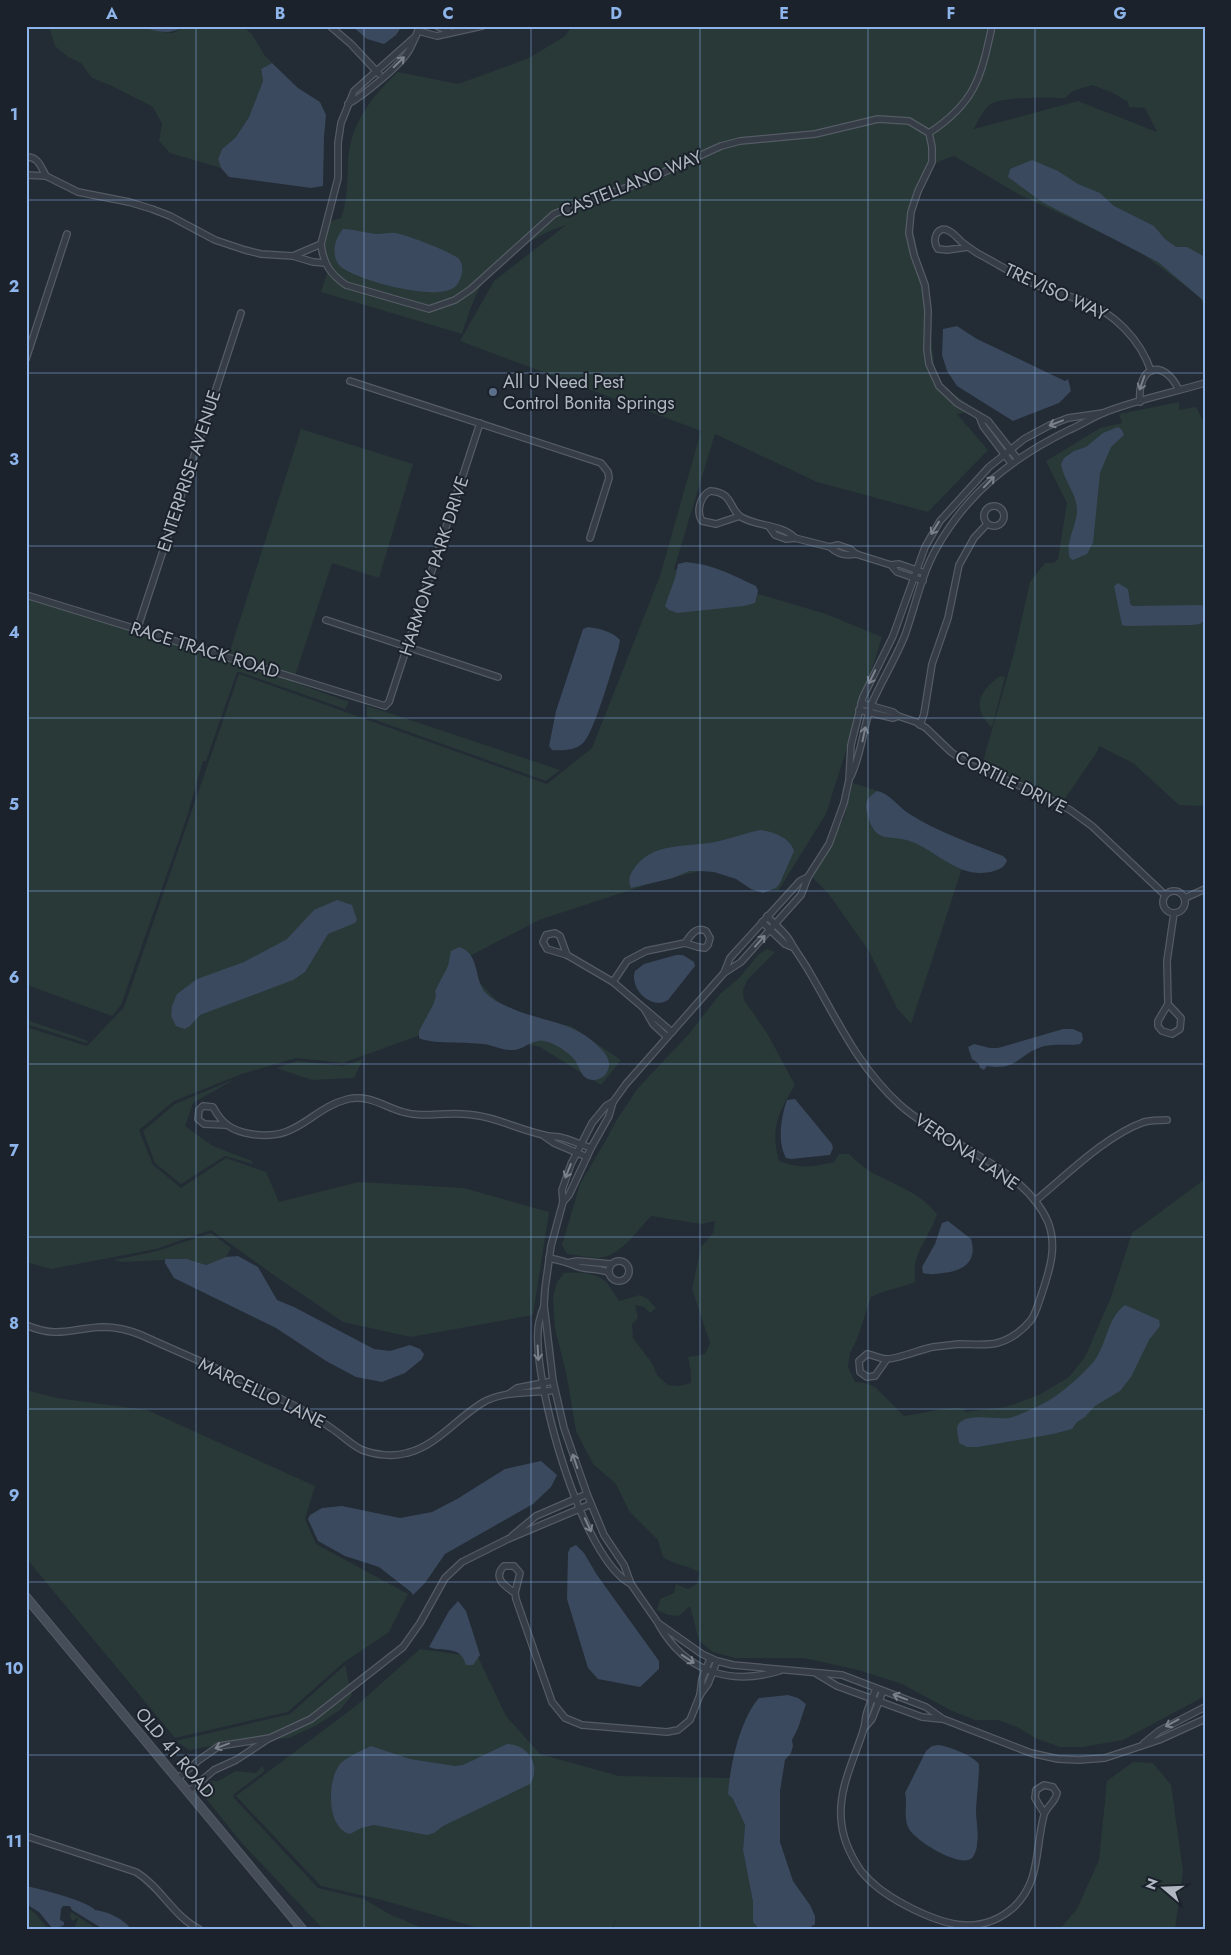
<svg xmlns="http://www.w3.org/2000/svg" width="1231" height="1955" font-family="Jost,sans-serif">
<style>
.green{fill:#283938;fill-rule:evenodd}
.water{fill:#3a495d}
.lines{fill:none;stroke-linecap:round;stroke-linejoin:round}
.street-casing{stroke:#545b64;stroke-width:8}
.secondary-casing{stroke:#545b64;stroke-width:10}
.street{stroke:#363d46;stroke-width:5.5}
.secondary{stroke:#444d58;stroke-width:8}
.oneway{stroke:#7a818a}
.grid{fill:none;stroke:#8db4eb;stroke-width:1;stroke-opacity:0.55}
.service-dot{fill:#5c6f8a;stroke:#1b222b;stroke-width:2}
.labels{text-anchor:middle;stroke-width:4;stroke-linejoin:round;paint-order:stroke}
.street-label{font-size:18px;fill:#b1b8c2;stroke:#1b222b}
.poi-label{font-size:18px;fill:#b1b8c2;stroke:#1b222b;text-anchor:start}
.neatline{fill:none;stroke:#8db4eb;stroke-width:2}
.grid-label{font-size:16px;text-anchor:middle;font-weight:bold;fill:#8db4eb}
</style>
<rect width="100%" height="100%" fill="#232b35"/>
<g class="green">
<polygon points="49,26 142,26 162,32 173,33 185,26 243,26 252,34 265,56 272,63 261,69 263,81 255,103 249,117 236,137 222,149 218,159 221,168 170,153 159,141 162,124 153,107 112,86 92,78 81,63 68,57 55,46"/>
<path d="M572,26H1205V310L1200,297L1136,249L1018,194L954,156L930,165L918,192L911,221L923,274L935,371L941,385L976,410L957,414L988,450L928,512L817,482L715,434L674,569L826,614L882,637L826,814L778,891L708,869L652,883L539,920L468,957L474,977L511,1015L571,1026L621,1060L601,1085L540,1047L445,1026L343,1063L296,1058L242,1074L174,1101L139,1130L153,1165L181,1188L226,1158L266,1172L279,1202L359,1182L464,1188L549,1212L533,1315L411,1337L343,1322L278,1278L211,1230L156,1249L51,1269L26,1262V1027L87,1046L124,1007L239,674L547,784L592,748L660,576L701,431L460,341L494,281L566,225C541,232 507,255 489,274C476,289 468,316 462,334L321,292L329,268L322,245L326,223L341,218C348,199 347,181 348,161C350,124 372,96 398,72L458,84L529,58L565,36ZM1092,85L1111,92L1128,102L1129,107L1145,108L1157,132L1078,101L974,129C978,120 983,110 991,104C1002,96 1051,98 1065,98L1073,91Z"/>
<polygon points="1179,402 1179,410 1196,407 1205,424 1205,806 1179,805 1133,763 1099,746 1097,752 1064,800 982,765 1014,653 1030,582 1045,563 1054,563 1058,559 1067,503 1046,461 1100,428 1122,423 1119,414"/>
<polygon points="301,429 413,464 379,578 332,563 293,682 349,702 345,709 240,672 237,672 206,761 203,761 186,820 121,1005 112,1016 30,986 26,984 26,595 143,634 227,660"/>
<path d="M1000,676L1005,677L992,728C971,707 979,691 1000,676Z"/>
<polygon points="367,706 386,712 560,770 546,781 367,717"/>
<polygon points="853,783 881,792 912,818 970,844 911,1024 897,1008 869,951 828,893 809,874 822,857 844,818"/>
<path d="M767,949L775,952L748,979L743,990L744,1000L767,1033L795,1085C778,1113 770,1128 779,1161C801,1169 812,1167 834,1162L839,1154H849C856,1160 863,1167 871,1172C893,1184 921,1193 937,1214C928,1242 912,1250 915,1282C900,1288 885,1290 871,1297L857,1339L850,1353L848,1367L855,1382L865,1383L875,1387L904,1416C924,1414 946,1405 966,1409L964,1412L1006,1407L1039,1395L1069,1377L1085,1357L1111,1297L1132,1233L1205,1179V1696L1123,1740L1083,1747H1060L1035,1738L1019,1728L998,1720H975L952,1711L902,1684L858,1670L804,1658H735L713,1652L699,1641L690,1606L679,1616L668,1615L657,1610L660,1599L674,1593L676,1584L688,1589L697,1584L699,1572C687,1565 674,1565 663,1557L658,1540L629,1511L616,1484L593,1464L576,1431L566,1372L555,1329L553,1297L557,1282L564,1273C577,1272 594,1272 605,1281C610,1286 615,1295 619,1301L640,1295L648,1299L656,1308L650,1313L644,1307L635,1305L638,1318L632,1324L633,1338L652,1363L657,1375L668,1385L679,1386L691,1383V1372L688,1357L705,1354L710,1343L692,1289L701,1247L713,1233L715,1221L702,1224L651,1216C637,1231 621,1256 599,1258C589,1258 577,1255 567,1254L562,1245L580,1184L606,1140L616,1121L638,1088L688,1035L720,994L739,978L759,954Z"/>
<polygon points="26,1020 80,1038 88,1041 86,1043 26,1024"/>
<polygon points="363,1059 354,1078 312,1080 276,1068 297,1061 343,1066"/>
<polygon points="235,1079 193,1103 185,1126 213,1146 252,1161 253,1164 225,1156 181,1184 155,1163 143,1131 175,1104"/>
<polygon points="211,1233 231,1248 226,1257 206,1265 187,1259 122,1262 114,1260 157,1251"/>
<polygon points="26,1390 57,1398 147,1410 315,1486 305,1519 316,1544 408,1594 389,1632 343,1663 288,1712 175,1738 26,1558"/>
<polygon points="420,1649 478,1657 506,1716 540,1754 619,1776 730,1778 728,1794 733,1799 745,1825 743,1850 753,1902 753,1922 759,1929 613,1929 617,1915 612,1929 482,1929 382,1900 321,1886 236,1796 357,1705"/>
<polygon points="345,1665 352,1695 340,1710 317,1725 289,1738 223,1744 189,1750 176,1741 290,1714"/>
<polygon points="1133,1762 1153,1763 1171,1785 1183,1871 1175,1929 1060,1929 1077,1909 1099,1860 1107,1781"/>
<polygon points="262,1766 265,1771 234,1794 233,1797 318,1888 364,1899 391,1915 425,1929 323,1929 241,1842 192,1781 218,1781 236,1771 256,1773"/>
<polygon points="26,1907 36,1914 48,1929 26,1929"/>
<polygon points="71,1912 97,1929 74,1929 78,1919 77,1918 73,1921 70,1917"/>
</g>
<g class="water">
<path d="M142,26H185C171,35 157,33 142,26Z"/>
<polygon points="352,26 402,26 396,35 384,44 367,39"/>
<polygon points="272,63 298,88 320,102 326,115 324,137 323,186 311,188 229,177 221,168 218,159 222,149 236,137 249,117 263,81 261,69"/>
<polygon points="1032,160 1058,171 1078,184 1100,193 1114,206 1154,226 1165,239 1176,247 1187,247 1205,257 1205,302 1158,262 1042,202 1008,177 1010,169"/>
<path d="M343,229C354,229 365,233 377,234C383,234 390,232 396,233C407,235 452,252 459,259C465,266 462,278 457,285C442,304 362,281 344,269C330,261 333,240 343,229Z"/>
<polygon points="957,326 977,339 1065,381 1068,379 1071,391 1059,403 1013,421 957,386 947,371 942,355 943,329"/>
<path d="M1118,427L1122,430L1124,435L1111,447L1100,473L1093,543L1087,554L1073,560L1070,558C1064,542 1078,525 1077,508C1076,493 1063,479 1061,464L1064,458L1074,451L1086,447L1103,433Z"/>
<path d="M686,562C715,565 730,574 756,586L758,591L755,603L744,606L677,613L669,610L665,606L675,578L678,564Z"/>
<polygon points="1118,583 1128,589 1130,603 1132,606 1201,605 1205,607 1205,620 1200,624 1191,625 1126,626 1122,625 1114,586"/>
<path d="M588,627C600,629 612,631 620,640L618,650C612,668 594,735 582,744C576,750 561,751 552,750L549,746L556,711L583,629Z"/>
<path d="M877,791C889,793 898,806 908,813C937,832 971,843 1003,856L1007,860C1005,867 1000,869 994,871C963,880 942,856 917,844C892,831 876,849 867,813C864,802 868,797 877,791Z"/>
<path d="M760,830C773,832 790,837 794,851L780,883L776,888L763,893L751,889L736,879L714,872L701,871H689L673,878L631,888C628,881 629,876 633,870C652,841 685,848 715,842C730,839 745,833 760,830Z"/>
<polygon points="337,900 352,905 357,920 355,923 328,934 305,972 293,980 200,1015 190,1026 185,1029 176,1026 171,1016 172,1006 177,994 197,979 244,962 287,939 314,910"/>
<path d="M459,947C479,953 474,976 484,991C491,1000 504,1005 513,1009C546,1023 576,1021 602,1050C607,1056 611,1061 608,1070C605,1078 595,1083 586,1078C580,1074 579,1065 574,1059C567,1051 549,1039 538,1041C529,1042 522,1050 513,1050C503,1051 493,1045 483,1044C469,1042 429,1044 419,1038V1031L433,1005L436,996L435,991L448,966L451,951Z"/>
<path d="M676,955H683L694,962L695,966L668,1000C651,1011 629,988 635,971L644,964Z"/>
<path d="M1063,1029H1073L1082,1033L1083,1040L1080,1044C1068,1046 1053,1043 1041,1047C1018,1055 1017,1071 987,1066L984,1070L980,1068L979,1064L972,1059L968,1047L974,1044L990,1048H998Z"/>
<path d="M795,1099L832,1144L833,1148L830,1155L791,1159L786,1158C777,1142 781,1117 787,1100Z"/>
<path d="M948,1221L971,1239C978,1262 963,1271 943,1273C936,1274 930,1275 923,1273L922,1267L935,1244L942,1223Z"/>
<polygon points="238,1256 258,1267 277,1300 294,1307 374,1349 390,1351 410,1345 420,1349 424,1354 422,1359 405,1373 382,1382 356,1377 326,1361 276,1328 174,1278 165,1263 165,1259 187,1259 206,1265 226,1257"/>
<path d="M1125,1305L1159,1320L1160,1326L1149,1340L1131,1377L1120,1391L1095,1406L1085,1417L1077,1422L1072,1429L1053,1434L978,1447H967L959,1443C959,1439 957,1433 957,1428C960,1411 996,1420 1009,1418C1016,1417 1041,1405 1048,1401C1062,1393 1091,1368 1098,1355C1108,1337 1108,1318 1125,1305Z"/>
<polygon points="541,1461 557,1475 551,1487 533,1504 445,1554 425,1583 413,1595 411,1592 379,1567 345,1556 318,1541 308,1519 310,1515 322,1508 342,1506 400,1518 432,1512 457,1499 505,1469"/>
<polygon points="576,1545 584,1553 597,1575 659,1661 659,1669 640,1687 598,1679 588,1668 567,1599 568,1553 570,1548"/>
<path d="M458,1601L466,1611L480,1655L473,1665H466C460,1644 445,1653 429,1647L449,1611Z"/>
<path d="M788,1695L798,1698L806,1704L798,1728L792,1740L793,1746L791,1753L785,1760L780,1791V1842L793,1881L810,1905L815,1916V1924L808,1929H759L753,1922V1902L743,1850L745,1825L733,1799L728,1794C730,1766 740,1719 759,1698Z"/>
<path d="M507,1744C528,1744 542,1766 530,1784L443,1826L434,1833L427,1835L374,1825L361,1828L350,1834C326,1828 327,1780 340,1764C345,1758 363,1750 371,1746L410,1759L455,1766L463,1765Z"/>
<path d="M939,1745C950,1747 972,1755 979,1764C979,1779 977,1794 976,1810C976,1821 979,1832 977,1844C977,1848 975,1855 972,1858C961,1869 913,1840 908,1827C903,1815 908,1803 905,1793L926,1751L932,1746Z"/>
<path d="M26,1886C40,1889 88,1901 95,1910C107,1911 124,1919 131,1929H103L72,1910L70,1906H63L61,1909L60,1920L64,1922V1925L58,1928H52L39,1912L26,1904Z"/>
</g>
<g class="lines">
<defs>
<g id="street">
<polyline points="330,26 351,44 379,74"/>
<polyline points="437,26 450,32"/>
<path d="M992,26C981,78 975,103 929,133L932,147V162L918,191L911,212L909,233L914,255L925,285L928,311L927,350L929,364L939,386L957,403L988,421L1017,458"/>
<polyline points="418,31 437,36 482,26"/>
<path d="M416,36L354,91L341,123L338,143V178L321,244C323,263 330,274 346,285L429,309L455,300L471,289L554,214L589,200L640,183L721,146L740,141L815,134L878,119L909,121L929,133"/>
<path d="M348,104C363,96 399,66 408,52C413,44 416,35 420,26"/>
<path d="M26,157C38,156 41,167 46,176"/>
<polyline points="26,175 46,176 78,192 129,202 152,209 170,216 215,240 245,250 261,254 293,256 313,262 325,263"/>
<path d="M968,247L947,250L938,249C931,241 937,224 949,231C955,234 959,240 964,244C968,247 973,250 977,253C1000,265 1022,280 1046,289C1057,294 1070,296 1083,301C1114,313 1140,339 1151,371"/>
<polyline points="293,256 321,244"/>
<polyline points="26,359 67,234"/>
<polyline points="350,381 601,463 608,472 609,478 590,538"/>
<path d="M1140,402C1137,366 1163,357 1179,390"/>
<polyline points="979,416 983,426 1011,463"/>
<circle cx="994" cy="516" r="10"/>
<path d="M740,516L716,524L702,521C696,512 700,496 710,491C733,492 729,509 741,517C758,527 782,524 795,538"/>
<polyline points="770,528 775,535 786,539 795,538 830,547 838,545 850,549 856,554 891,565 899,564 925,573"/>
<path d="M830,547C838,554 845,556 856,554"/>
<polyline points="891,565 897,572 923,581"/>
<polyline points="26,595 385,706 389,702 480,423"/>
<polyline points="326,620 498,677"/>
<polyline points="137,630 241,313"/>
<polyline points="859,710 893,718 898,716 893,712 861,703"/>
<polyline points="898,716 916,722 926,728 951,752 970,765 1044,796 1070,810 1092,826 1165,895"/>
<polyline points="920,725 924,714 932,664 948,618 959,565 974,538 987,524"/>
<path d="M851,776C862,752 863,727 872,703C882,680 896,658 905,635C915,607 921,576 936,549C967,493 1012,458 1069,430C1081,425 1091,418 1103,413C1135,400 1171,393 1205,383"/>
<circle cx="1174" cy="902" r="11"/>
<polyline points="1185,898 1205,889"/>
<path d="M767,916C774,924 785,932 790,941C796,952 804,962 810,973C838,1021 857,1065 899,1104C942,1143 1025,1167 1048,1222C1058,1247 1049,1272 1041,1296C1038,1304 1036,1313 1031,1320C1023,1330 1010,1340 997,1343C985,1346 972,1344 959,1344C950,1345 942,1346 933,1347C921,1349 896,1360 885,1359C879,1358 873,1355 867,1354L859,1361L860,1372L867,1377L875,1376L887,1359"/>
<polyline points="762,922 785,944 792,947"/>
<polyline points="567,955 560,936 555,933 546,935 543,942 547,949 567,955 613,982 672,1032"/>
<polyline points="724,973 741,962 801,895 808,877 829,844 844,803 849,780 851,745 863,697 893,636 925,547 940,521 989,467 1024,439 1050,425 1068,418 1103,413"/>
<path d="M613,982L627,961L646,951L685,943L698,947L705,948L708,945L710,938L706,931C696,926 691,935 685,943"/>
<polyline points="1168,1004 1181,1018 1180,1029 1172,1034 1162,1031 1158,1026 1158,1021 1168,1004 1167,961 1174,913"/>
<polyline points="645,1010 653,1024 667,1037"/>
<polyline points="613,1102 606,1106 592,1123 571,1164 562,1190 563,1202 551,1246 545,1289 544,1305 553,1381 564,1428 587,1494 604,1535 624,1565 631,1584 658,1623 702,1654 717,1661 733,1665 842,1675 926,1707 943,1719 1031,1753 1058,1759 1079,1760 1105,1758 1159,1740 1205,1719"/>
<path d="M225,1125L204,1124L198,1119L199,1110L203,1106L213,1107C222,1124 232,1131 251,1134C299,1142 309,1109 348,1099C368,1094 385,1107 403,1112C422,1118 443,1112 463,1114C492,1115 516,1129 544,1135C549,1137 554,1136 559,1137C570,1139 581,1145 591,1148"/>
<polyline points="544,1136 554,1143 587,1157"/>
<path d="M1035,1201C1067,1175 1105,1136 1144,1122C1152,1120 1160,1120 1167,1120"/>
<polyline points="563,1202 569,1195 591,1148 609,1116 613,1102 626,1084 724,973 730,958 800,881 808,877"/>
<path d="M549,1258C559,1260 567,1262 576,1266C586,1270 597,1268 608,1272"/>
<circle cx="619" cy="1271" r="10"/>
<polyline points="571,1262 578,1261 611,1264"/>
<path d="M544,1306C541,1314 538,1322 538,1331C534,1386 582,1559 631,1584"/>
<path d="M26,1325C58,1339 72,1328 103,1327C117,1327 129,1330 141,1335C196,1360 253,1383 306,1412C314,1417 323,1422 331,1428C342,1435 350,1444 362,1450C375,1455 393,1457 407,1453C436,1446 456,1419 482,1403C504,1390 531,1394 555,1390"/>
<polyline points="510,1393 517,1388 553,1381"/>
<polyline points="512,1536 536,1516 587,1494"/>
<path d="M515,1593C505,1586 492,1578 504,1566H514L520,1573L515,1593L516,1599L552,1702L565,1718L582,1725L667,1732L678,1730L690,1720L700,1695L708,1684L717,1661"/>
<path d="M659,1625C685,1671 729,1686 779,1671"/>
<polyline points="817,1674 837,1686 922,1717 941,1719"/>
<path d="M876,1688C873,1697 868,1707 866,1716C865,1721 865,1726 863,1731C854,1760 839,1787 841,1818C842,1837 850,1855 861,1871C873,1886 888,1896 905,1905C941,1924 979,1938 1014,1907C1041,1881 1035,1848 1044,1815C1046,1807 1055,1803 1057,1793L1053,1787L1044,1785L1036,1790L1035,1798L1044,1813"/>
<polyline points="700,1695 702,1679 710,1659"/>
<polyline points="865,1727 872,1719 883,1691"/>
<polyline points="1144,1743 1159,1731 1205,1707"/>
<polyline points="177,1779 199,1760 219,1746 270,1738 311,1719 403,1647 420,1623 445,1578 462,1562 508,1539 591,1504"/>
<polyline points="188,1792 214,1770 236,1760 268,1739"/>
<path d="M26,1836L136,1872C161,1887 173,1916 199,1929"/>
</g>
<polyline id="secondary" points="26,1597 302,1929"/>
</defs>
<use href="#street" class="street-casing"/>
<use href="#secondary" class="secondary-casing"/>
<use href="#street" class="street"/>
<use href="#secondary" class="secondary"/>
</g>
<defs><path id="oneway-shaft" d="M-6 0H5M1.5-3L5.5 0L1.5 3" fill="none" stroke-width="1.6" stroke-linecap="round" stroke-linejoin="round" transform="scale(1.25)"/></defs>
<g class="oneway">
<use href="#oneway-shaft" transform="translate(399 62) rotate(-44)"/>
<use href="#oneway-shaft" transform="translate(1142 383) rotate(109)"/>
<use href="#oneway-shaft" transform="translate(1056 423) rotate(159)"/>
<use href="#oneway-shaft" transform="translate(989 482) rotate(-46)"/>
<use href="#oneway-shaft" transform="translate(935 528) rotate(122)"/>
<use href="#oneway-shaft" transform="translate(872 677) rotate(116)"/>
<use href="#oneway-shaft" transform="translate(864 734) rotate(-78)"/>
<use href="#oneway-shaft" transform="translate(760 941) rotate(-48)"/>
<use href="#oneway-shaft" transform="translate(568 1171) rotate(112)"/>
<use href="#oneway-shaft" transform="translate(538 1353) rotate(87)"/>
<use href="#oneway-shaft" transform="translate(575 1461) rotate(-109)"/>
<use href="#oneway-shaft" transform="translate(588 1525) rotate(65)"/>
<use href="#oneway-shaft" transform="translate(688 1659) rotate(33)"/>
<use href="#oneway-shaft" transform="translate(900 1697) rotate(-159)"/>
<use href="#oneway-shaft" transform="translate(1172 1723) rotate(152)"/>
<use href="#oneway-shaft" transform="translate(222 1746) rotate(160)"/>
</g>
<path class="grid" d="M196,26V1929M364,26V1929M531,26V1929M700,26V1929M868,26V1929M1035,26V1929M26,200H1205M26,373H1205M26,546H1205M26,718H1205M26,891H1205M26,1064H1205M26,1237H1205M26,1409H1205M26,1582H1205M26,1755H1205"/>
<circle class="service-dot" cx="493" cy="392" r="5"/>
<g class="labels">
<g class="street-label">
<text transform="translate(631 184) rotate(-22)" y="6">CASTELLANO WAY</text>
<text transform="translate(1056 292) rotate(25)" y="6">TREVISO WAY</text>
<text transform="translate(189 471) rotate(-72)" y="6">ENTERPRISE AVENUE</text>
<text transform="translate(434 566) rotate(-72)" y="6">HARMONY PARK DRIVE</text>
<text transform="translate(205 650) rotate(17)" y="6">RACE TRACK ROAD</text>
<text transform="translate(1011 782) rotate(26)" y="6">CORTILE DRIVE</text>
<text transform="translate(967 1152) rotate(34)" y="6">VERONA LANE</text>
<text transform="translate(262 1393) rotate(26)" y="6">MARCELLO LANE</text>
<text transform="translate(175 1753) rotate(50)" y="6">OLD 41 ROAD</text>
</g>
<g class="poi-label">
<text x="503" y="388">All U Need Pest<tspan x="503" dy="21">Control Bonita Springs</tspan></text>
</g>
</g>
<rect width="1231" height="1955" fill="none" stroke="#1b222b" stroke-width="55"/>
<g transform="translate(1164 1888) rotate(289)" stroke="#1b222b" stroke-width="4" paint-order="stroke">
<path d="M0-4L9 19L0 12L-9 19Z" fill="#b1b8c2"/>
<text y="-8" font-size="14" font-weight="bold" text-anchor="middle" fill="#b1b8c2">N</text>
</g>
<rect x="28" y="28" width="1176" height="1900" class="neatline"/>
<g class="grid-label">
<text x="112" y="19">A</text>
<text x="280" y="19">B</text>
<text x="448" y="19">C</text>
<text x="616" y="19">D</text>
<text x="784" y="19">E</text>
<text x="951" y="19">F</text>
<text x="1120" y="19">G</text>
<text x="14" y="120">1</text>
<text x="14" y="292">2</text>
<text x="14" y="465">3</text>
<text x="14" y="638">4</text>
<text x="14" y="810">5</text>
<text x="14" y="983">6</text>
<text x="14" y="1156">7</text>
<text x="14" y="1329">8</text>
<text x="14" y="1501">9</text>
<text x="14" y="1674">10</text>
<text x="14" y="1847">11</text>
</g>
</svg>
